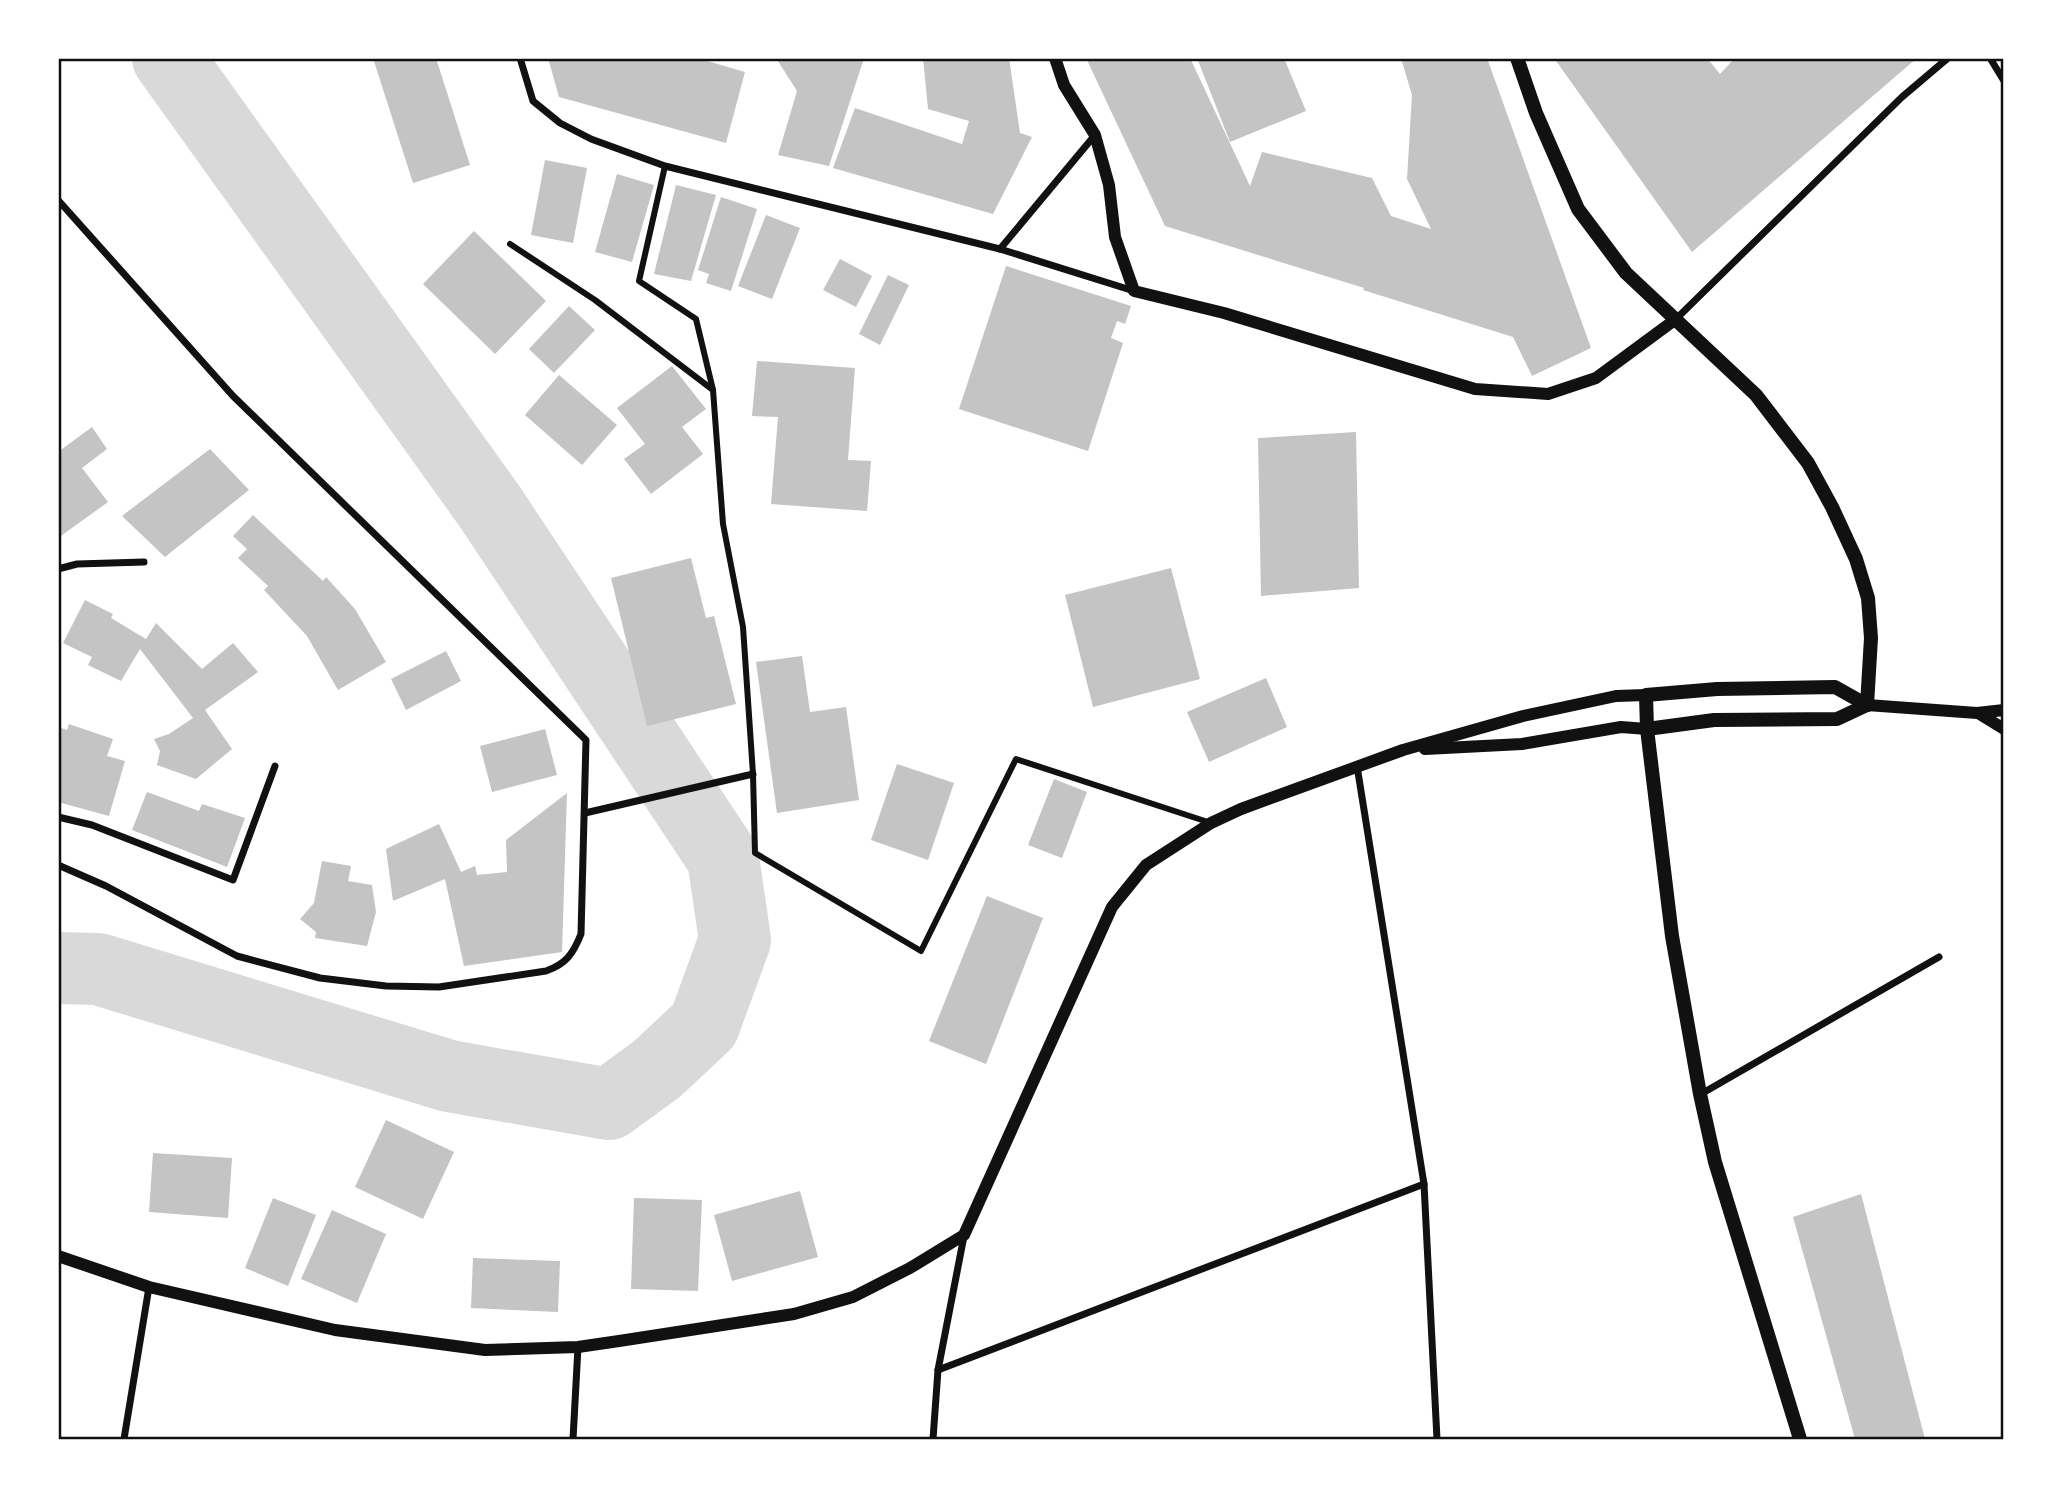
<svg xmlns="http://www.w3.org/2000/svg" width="2062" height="1497" font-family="'Crimson Pro',serif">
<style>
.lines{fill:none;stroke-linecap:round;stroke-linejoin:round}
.river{stroke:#d9d9d9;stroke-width:72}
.building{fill:#c4c4c4}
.pedestrian{stroke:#111;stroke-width:6}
.minor{stroke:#111;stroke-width:7}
.tertiary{stroke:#111;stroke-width:12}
.secondary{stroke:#111;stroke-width:14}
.neatline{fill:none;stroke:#111;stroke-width:2.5}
</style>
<rect width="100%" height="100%" fill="#fff"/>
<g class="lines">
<polyline class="river" points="58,968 98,969 449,1076 609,1104 657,1069 704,1025 735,940 723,858 490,507 168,58"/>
</g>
<g class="building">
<polygon points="373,58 436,58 470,165 413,183"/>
<polygon points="548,58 697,58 745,72 726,143 559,97"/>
<polygon points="776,58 864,58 829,166 778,155 797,91"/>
<polygon points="923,58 1009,58 1020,133 1032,137 993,214 833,168 855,108 962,144 969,121 928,109"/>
<polygon points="1086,58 1190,58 1250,186 1262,152 1372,178 1391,216 1431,229 1407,179 1412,95 1401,58 1487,58 1591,348 1532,376 1513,337 1363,290 1364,288 1165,226"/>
<polygon points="1197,58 1284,58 1306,111 1230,142"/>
<polygon points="1554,58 1707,58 1720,74 1735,58 1917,58 1692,252"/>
<polygon points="545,160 587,168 573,243 531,235"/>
<polygon points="617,174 654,185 632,262 595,252"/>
<polygon points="676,185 716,195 691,281 654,274"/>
<polygon points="721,197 757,209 731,291 706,283 709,274 698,270"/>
<polygon points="766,215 800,228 772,299 738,286"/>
<polygon points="474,231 546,301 495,354 423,284"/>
<polygon points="840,259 872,276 856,307 823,290"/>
<polygon points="1006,266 1131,306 1125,324 1117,321 1111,338 1123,343 1088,451 959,409"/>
<polygon points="888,275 909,285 880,345 859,334"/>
<polygon points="569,306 595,330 554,373 529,349"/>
<polygon points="757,361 855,368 848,460 871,461 867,511 771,504 778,417 752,416"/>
<polygon points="672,366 706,409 682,427 703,454 651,494 624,459 645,444 617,408"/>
<polygon points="559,375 617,425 582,465 525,415"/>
<polygon points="92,427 107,449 82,468 108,502 58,538 58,452"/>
<polygon points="1356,432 1359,588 1261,596 1258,438"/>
<polygon points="210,449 249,490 165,557 122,516"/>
<polygon points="253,515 323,581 326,577 355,609 386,662 338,690 307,636 264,590 268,586 238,558 247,549 233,536"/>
<polygon points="691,558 706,618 714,616 736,704 647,726 611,578"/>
<polygon points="1171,568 1200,679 1093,707 1065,595"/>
<polygon points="85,600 113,614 111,618 146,639 156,623 202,669 233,643 258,672 205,710 232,749 196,779 157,765 160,751 154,739 169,734 193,718 140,649 121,681 88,665 92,657 63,643"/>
<polygon points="446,651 461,681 406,710 391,679"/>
<polygon points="802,656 810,712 846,707 859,800 777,813 756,662"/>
<polygon points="1266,678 1287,727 1209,762 1187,712"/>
<polygon points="69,724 113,739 107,756 125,761 109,816 58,802 58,727 67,730"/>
<polygon points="545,729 557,775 492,792 480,746"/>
<polygon points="897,764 954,783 928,860 871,840"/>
<polygon points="1054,779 1087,792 1062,858 1028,845"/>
<polygon points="147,792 199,811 202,804 245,818 227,867 132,830"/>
<polygon points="567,793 562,952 464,966 445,879 393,901 386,849 439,824 461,872 475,866 477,875 507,872 506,840"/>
<polygon points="322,861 351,866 348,881 372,885 376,912 367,946 315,938 316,932 300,919 314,903"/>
<polygon points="987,896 1043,918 986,1064 929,1041"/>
<polygon points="386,1120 454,1152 423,1219 355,1187"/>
<polygon points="153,1153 232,1158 228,1218 149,1212"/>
<polygon points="800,1191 818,1257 732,1281 714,1215"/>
<polygon points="1861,1194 1925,1439 1855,1439 1793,1217"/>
<polygon points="273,1198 316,1215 288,1286 245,1268"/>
<polygon points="634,1198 702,1200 698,1291 631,1289"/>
<polygon points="332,1210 386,1234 357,1303 301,1279"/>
<polygon points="473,1258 560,1261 558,1312 471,1308"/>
</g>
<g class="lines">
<g class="pedestrian">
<polyline points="665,166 639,281 696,319 713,390"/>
<polyline points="510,244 595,300 713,390 723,524 743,627 753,774 755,853 921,951 1016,759 1211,823"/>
</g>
<g class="minor">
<polyline points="520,58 533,101 560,123 591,139 665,166 1000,249 1134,291"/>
<polyline points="1990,58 2004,81"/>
<path d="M58,200L233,396L586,740L581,934C573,954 566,964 546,971L439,987L386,986L320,978L237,956L106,886L58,865"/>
<polyline points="1000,249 1095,135"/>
<polyline points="1676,319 1902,97 1948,58"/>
<polyline points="58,569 77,564 144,562"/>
<polyline points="1357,766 1424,1184 1437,1439"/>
<polyline points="585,813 753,774"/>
<polyline points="58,817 92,825 233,880 275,766"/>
<polyline points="1701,1094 1939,957"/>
<polyline points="938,1370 1424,1184"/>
<polyline points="124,1439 149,1287"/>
<polyline points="573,1439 578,1347"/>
<polyline points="933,1439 938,1370 964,1236"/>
</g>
<g class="tertiary">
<polyline points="1055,58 1064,85 1095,135 1109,185 1115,237 1134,291 1224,313 1475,389 1548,394 1596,378 1676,319"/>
<polyline points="1867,705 1977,713 2004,710"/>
<polyline points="1978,713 2004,729"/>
<polyline points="1425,749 1522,744 1621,727 1647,729"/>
<polyline points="58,1256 149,1287 335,1330 485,1350 578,1347 619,1341 794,1314 853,1297 910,1268 964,1235 1112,907 1146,865 1211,823 1241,809 1403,750 1523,716 1616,696 1646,695"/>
</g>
<g class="secondary">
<polyline points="1517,58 1536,113 1578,209 1626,273 1756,395 1808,463 1832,507 1856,559 1868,598 1871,638 1867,705"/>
<polyline points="1647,729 1714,720 1837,719 1867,705"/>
<polyline points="1800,1439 1715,1162 1700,1094 1672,936 1647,729 1646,695 1717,689 1835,687 1867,705"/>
</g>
</g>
<rect width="2062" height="1497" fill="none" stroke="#ffffff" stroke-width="119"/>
<rect x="60" y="60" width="1942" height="1378" class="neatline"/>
</svg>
